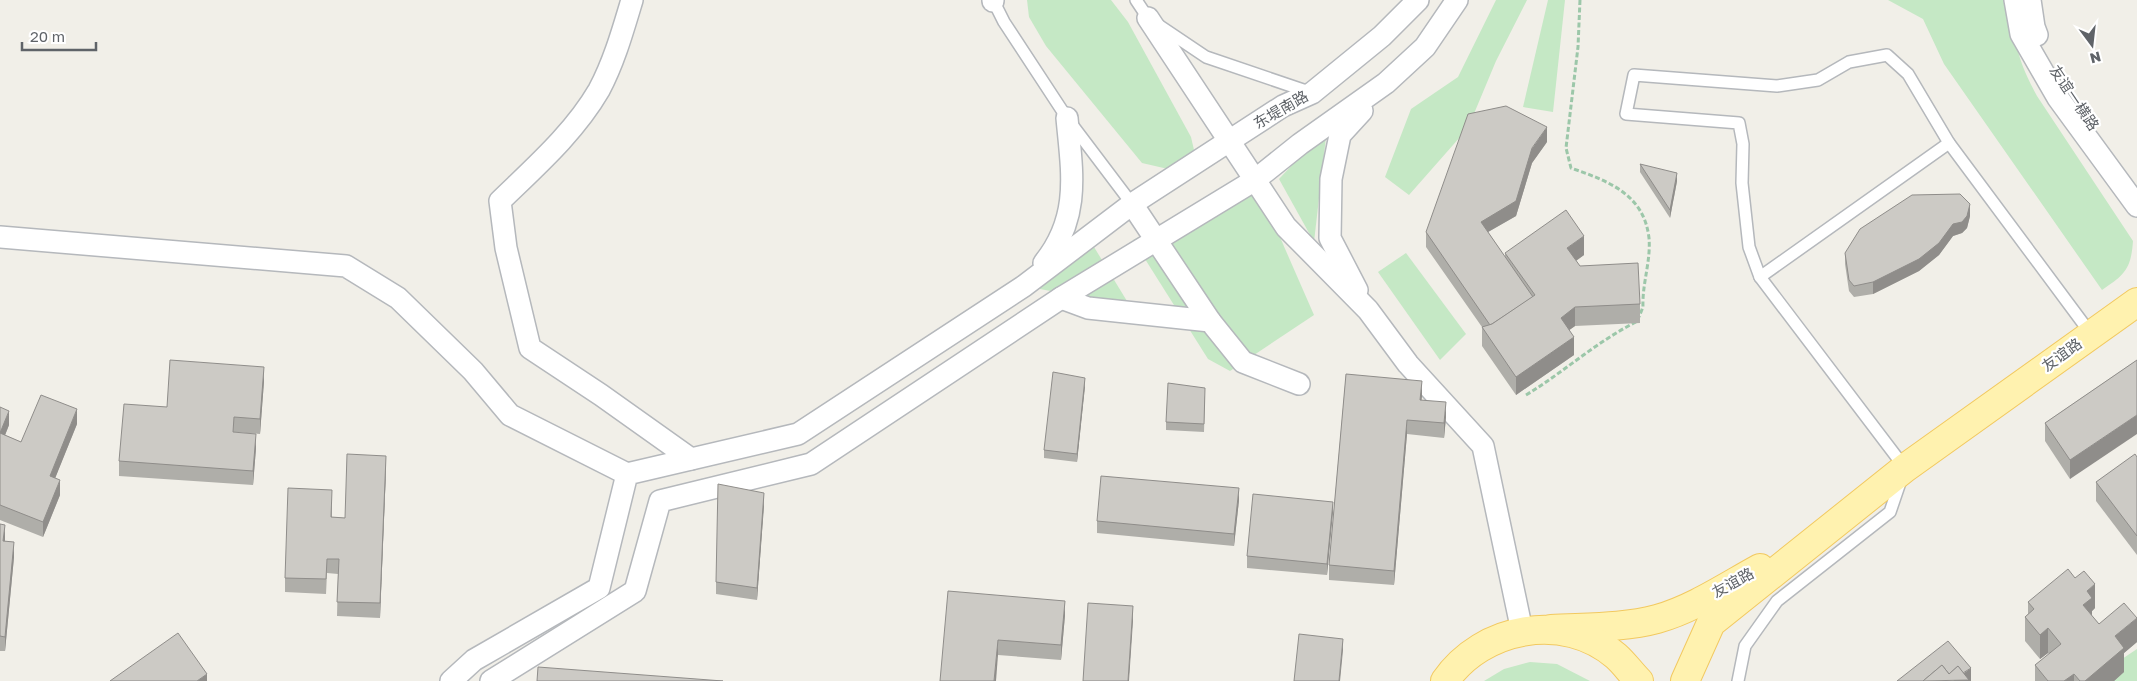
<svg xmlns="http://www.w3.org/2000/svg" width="2137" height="681" font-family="'Golos Text','Noto Sans SC',sans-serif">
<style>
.green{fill:#c5e8c5}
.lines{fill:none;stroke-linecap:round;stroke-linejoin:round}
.service-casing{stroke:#b5b8bc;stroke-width:14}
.minor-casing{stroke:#b5b8bc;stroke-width:24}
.primary-casing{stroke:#f2c960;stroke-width:30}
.path{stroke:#9cc7a9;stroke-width:3;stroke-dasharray:5 2.5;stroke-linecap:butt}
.service{stroke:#fff;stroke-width:11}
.minor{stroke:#fff;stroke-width:21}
.primary{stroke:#fff2af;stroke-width:28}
.wall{fill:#afaea9}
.shaded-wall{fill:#8f8d8a}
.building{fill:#cccac5;stroke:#8f8d8a}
.labels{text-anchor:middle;stroke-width:4.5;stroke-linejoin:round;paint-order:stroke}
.street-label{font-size:15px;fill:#5f6368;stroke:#fff}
</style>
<rect width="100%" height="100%" fill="#f1efe8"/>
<g class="green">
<polygon points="1027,0 1111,0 1128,22 1191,137 1194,150 1168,169 1142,163 1046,46 1029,17"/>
<polygon points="1496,0 1527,0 1496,61 1468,128 1409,195 1385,177 1411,109 1458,77"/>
<polygon points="1548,0 1565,0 1553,112 1523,107"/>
<path d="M1888,0H2010C2014,41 2017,59 2037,96L2133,241C2131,270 2124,275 2102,290L1944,64L1923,19Z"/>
<polygon points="1327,128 1314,242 1279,179"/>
<polygon points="1255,180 1314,315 1230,371 1208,359 1133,240"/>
<polygon points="1094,247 1130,306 1024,286"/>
<polygon points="1406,253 1466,334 1440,360 1378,272"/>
<polygon points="2137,649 2137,681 2089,681"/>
<polygon points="1530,662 1557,664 1590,681 1484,681 1504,669"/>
</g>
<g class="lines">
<defs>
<g id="service">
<polyline points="993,0 1004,22 1067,118 1132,204"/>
<polyline points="1136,0 1148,18 1206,57 1312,93"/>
<polyline points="1760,277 1749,247 1742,183 1743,144 1739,123 1626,114 1634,75 1777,86 1818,80 1849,62 1887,55 1908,74 1949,143"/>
<polyline points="1738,681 1745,646 1777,601 1890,512 1905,468 1760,277 1949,143 2091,334"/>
</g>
<g id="minor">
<path d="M632,0C623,30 614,62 599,90C574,133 535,167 500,201L506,248L530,348L601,395L691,459"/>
<polyline points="993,0 993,1"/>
<polyline points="2015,0 2021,34 2058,98 2137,206"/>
<polyline points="2030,0 2034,27 2037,35"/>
<polyline points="1148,18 1286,227 1368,310 1408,364 1483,446 1522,631"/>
<polyline points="1132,204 1210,321"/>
<polyline points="0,237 346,266 398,298 473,371 510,415 627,474"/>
<path d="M1044,263C1081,217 1072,172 1067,118"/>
<polyline points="1357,290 1330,238 1331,179 1340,135 1362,111"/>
<polyline points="1061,298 1088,308 1210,321 1243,362 1299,384"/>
<polyline points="451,681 474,660 599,588 627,474 798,434 1024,286 1132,204 1283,106 1312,93 1382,36 1418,0"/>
<polyline points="491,681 635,591 660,501 811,464 1061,298 1255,180 1300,144 1386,83 1425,47 1457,0"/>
</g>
<g id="primary">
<path d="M1551,629C1586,627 1624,628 1657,619C1693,609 1727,586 1760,568"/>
<path d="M1445,681C1482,627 1564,611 1616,656C1624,663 1631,673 1639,681"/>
<polyline points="1685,681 1711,623 1905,468 2137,302"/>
</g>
</defs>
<use href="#service" class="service-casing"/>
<use href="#minor" class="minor-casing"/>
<use href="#primary" class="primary-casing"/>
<g class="path">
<path d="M1580,0L1578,47L1566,148L1571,168C1608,181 1644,194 1649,238C1651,261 1642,284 1643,307L1639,317"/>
<path d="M1526,395C1564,372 1596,342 1636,322"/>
</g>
<use href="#service" class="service"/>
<use href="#minor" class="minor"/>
<use href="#primary" class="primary"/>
</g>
<g class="wall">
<polygon points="1547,142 1532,163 1516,216 1488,232 1505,257 1505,253 1584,255 1576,261 1580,266 1640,304 1640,323 1575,326 1569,330 1574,355 1516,395 1482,346 1482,327 1426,247 1426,232"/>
<polygon points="1640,164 1677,181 1670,218 1640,172"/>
<polygon points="1970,216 1967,228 1962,233 1953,236 1939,255 1919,271 1873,294 1854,297 1849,291 1845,264 1845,253"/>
<polygon points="2137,360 2070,479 2045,441 2045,423"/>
<polygon points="1346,374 1422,396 1421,400 1446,417 1444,438 1407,434 1394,585 1329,580 1329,565"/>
<polygon points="264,381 260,434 234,432 256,448 253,485 119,476 119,461 167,407"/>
<polygon points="1085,386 1077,462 1044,458 1044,450"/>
<polygon points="1205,396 1204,432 1166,430 1166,422"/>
<polygon points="0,407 9,425 5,435 21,442 77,424 55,478 60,495 43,537 0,520"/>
<polygon points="2137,457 2137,555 2096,501 2096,482"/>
<polygon points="386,470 380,618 337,616 338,574 327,573 326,594 285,592 285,578 332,505 332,517 345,518"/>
<polygon points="1239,500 1234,546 1097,533 1097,521"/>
<polygon points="1333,502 1327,575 1247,568 1247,556"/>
<polygon points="764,505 757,600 716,594 716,582"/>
<polygon points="0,524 5,541 14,557 5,651 0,651"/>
<polygon points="948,591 1065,615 1061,660 998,655"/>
<polygon points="2028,602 2095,608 2092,611 2092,616 2099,624 2137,642 2124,653 2124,672 2114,681 2035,681 2035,665 2049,654 2048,653 2040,659 2025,641 2025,617 2028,614"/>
</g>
<g class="shaded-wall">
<polygon points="1547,127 1547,142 1532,163 1516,216 1481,236 1481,222"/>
<polygon points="1677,173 1677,181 1670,218 1670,210"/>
<polygon points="1970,204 1970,216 1967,228 1962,233 1953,236 1939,255 1919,271 1873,294 1873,282 1953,224"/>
<polygon points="1584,236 1584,255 1567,267 1567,248"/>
<polygon points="1575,307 1575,326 1561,336 1561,318"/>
<polygon points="1574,337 1574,355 1516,395 1516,377"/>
<polygon points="264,367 264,381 260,434 260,419"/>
<polygon points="1085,378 1085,386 1077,462 1077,454"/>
<polygon points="1422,381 1422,396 1420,414 1420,400"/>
<polygon points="1446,402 1446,417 1444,438 1444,423"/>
<polygon points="77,409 77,424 50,491 50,476"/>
<polygon points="9,411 9,425 0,448 0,433"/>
<polygon points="2137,415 2137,434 2070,479 2070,460"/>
<polygon points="1407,420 1407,434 1394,585 1394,571"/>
<polygon points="256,434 256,448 253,485 253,471"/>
<polygon points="386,456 386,470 380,618 380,603"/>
<polygon points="60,480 60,495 43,537 43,522"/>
<polygon points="1239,488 1239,500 1234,546 1234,534"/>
<polygon points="764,493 764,505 757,600 757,588"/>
<polygon points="1333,502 1333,513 1327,575 1327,564"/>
<polygon points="5,525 5,540 3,555 3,541"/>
<polygon points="14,542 14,557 5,651 5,637"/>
<polygon points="2095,584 2095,608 2092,611 2092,622 2083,605 2087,591"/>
<polygon points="1065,601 1065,615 1061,660 1061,645"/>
<polygon points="1133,606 1133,621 1129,681 1128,681"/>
<polygon points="2137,618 2137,642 2124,653 2124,672 2114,681 2085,681 2115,636"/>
<polygon points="2048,628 2048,653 2040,659 2040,635"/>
<polygon points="1343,639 1343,650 1340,681 1339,681"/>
<polygon points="998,640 998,655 996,681 994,681"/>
<polygon points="1971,668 1971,681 1953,681"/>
<polygon points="207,674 207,681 197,681"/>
<polygon points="2074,674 2074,681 2064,681"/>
</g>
<g class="building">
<polygon points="1506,106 1547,127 1532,148 1516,201 1481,222 1533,297 1492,324 1490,325 1426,232 1468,114"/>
<polygon points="1640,164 1677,173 1670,210"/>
<polygon points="1960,194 1970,204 1967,216 1962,222 1953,224 1939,243 1919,259 1873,282 1854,286 1849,280 1845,253 1860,229 1912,195"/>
<polygon points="1566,210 1584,236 1567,248 1580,266 1638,263 1640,304 1575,307 1561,318 1574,337 1516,377 1482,327 1492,324 1535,295 1505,253"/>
<polygon points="170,360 264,367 260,419 234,417 233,432 256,434 253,471 119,461 124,404 167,407"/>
<polygon points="2137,360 2137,415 2070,460 2045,423"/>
<polygon points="1053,372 1085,378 1077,454 1044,450"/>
<polygon points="1346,374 1422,381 1420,400 1446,402 1444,423 1407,420 1394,571 1329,565"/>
<polygon points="1168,383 1205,388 1204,424 1166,422"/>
<polygon points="41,395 77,409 50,476 60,480 43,522 0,505 0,407 9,411 0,433 21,442"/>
<polygon points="347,454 386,456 380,603 337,602 339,559 327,559 326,579 285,578 288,488 332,490 331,517 345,518"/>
<polygon points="2135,454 2137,457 2137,536 2096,482"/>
<polygon points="1101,476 1239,488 1234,534 1097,521"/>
<polygon points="718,484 764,493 757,588 716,582"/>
<polygon points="1253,494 1333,502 1327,564 1247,556"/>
<polygon points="0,524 5,525 3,541 14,542 5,637 0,636"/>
<polygon points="2068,569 2075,578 2084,571 2095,584 2087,591 2092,598 2083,605 2099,624 2124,603 2137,618 2115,636 2124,648 2085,681 2080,681 2074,674 2064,681 2048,681 2035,665 2061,644 2048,628 2040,635 2025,617 2034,609 2028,602"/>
<polygon points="948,591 1065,601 1061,645 998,640 994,681 940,681"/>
<polygon points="1088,603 1133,606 1128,681 1083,681"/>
<polygon points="178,633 207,674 197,681 110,681"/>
<polygon points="1299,634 1343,639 1339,681 1294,681"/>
<polygon points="1948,641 1971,668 1963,673 1958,666 1949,674 1942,665 1923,681 1897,681"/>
<polygon points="1942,665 1949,674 1958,666 1969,680 1923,681"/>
<polygon points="538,667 723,681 537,681"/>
</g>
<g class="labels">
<g class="street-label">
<text transform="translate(2074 98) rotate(56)" y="5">友谊一横路</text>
<text transform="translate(1281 110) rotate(-30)" y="5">东堤南路</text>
<text transform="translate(2062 355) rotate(-36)" y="5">友谊路</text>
<text transform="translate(1733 583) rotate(-29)" y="5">友谊路</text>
</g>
</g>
<g transform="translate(2092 45) rotate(165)" stroke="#ffffff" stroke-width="4" paint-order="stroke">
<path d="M0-4L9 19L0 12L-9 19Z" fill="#5f6368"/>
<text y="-8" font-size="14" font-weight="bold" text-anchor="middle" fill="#5f6368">N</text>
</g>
<path d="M22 42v8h74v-8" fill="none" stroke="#5f6368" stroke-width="2.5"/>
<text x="30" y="42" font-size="15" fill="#5f6368" stroke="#ffffff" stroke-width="4" paint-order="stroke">20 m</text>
</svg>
